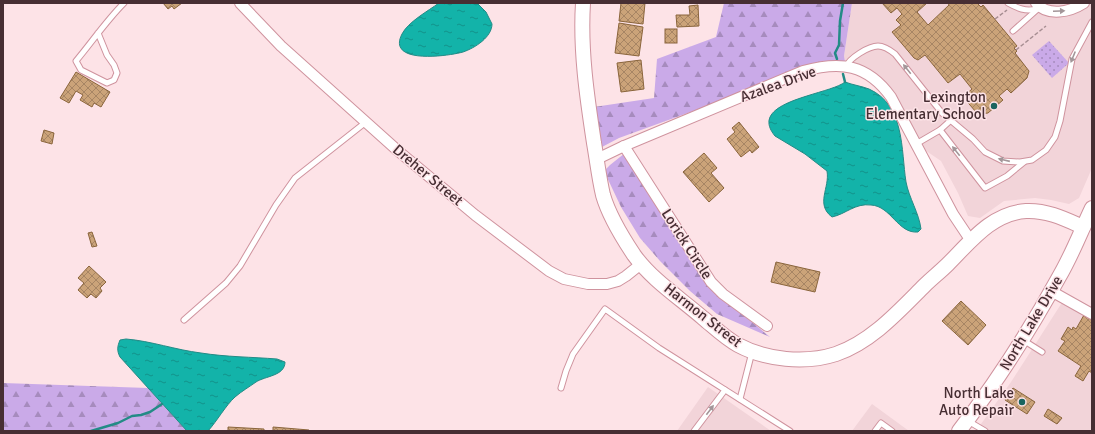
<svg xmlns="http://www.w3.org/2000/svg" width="1095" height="434" font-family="Signika,sans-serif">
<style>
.built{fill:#f2d4d9}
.forest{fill:url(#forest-firs)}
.park{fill:url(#park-dots)}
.water{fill:url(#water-ripples);stroke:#238b86}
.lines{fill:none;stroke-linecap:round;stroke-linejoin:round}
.stream{stroke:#238b86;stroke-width:2.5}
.building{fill:url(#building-cross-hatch);stroke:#8a653c}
.lane-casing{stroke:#cf939e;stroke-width:7}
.street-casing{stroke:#cf939e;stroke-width:12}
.secondary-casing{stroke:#cf939e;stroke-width:16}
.path{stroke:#a68d91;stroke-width:1.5;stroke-dasharray:4 2;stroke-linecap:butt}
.lane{stroke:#fff;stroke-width:5}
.street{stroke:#fff;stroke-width:10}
.secondary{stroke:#fff;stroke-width:14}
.oneway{fill:#a39699}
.poi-dot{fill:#19655f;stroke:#fde3e7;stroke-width:1.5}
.labels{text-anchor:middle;stroke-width:3;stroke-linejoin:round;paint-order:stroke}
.street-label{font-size:15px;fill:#472e33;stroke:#fde3e7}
.poi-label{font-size:15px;fill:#472e33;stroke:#fde3e7;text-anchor:end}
</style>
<defs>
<pattern id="forest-firs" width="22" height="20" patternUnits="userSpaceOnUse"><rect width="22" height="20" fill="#caaae8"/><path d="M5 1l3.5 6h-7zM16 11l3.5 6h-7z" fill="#a68bbd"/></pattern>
<pattern id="park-dots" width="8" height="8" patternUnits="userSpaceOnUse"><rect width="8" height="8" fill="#caaae8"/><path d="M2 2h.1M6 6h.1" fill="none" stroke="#a68bbd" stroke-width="1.8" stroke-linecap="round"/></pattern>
<pattern id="water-ripples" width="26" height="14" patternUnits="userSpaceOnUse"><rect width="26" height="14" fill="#13b3a9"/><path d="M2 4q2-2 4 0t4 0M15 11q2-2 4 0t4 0" fill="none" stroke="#13928a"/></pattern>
<pattern id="building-cross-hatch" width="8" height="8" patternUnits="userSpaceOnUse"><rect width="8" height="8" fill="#cba379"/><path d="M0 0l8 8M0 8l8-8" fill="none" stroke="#a78564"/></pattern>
</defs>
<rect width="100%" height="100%" fill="#fde3e7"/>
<g class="built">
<polygon points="852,3 1092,3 1092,168 1079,198 1069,204 1051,200 1035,198 1004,201 980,218 968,216 958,193 941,161 916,144 885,89 846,67 844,56"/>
<polygon points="1063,301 1092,318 1092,431 976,431 1011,382"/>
<polygon points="708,387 771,431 677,431"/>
<polygon points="872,404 909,431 852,431"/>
</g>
<g class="forest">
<polygon points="724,3 852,3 844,56 846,67 803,71 619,138 602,147 594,107 654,98 657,59 716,37"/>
<polygon points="625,153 719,295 770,337 717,314 690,291 660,261 640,238 621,207 604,171 610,165"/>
<polygon points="3,383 148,388 187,431 3,431"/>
</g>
<polygon class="park" points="1049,41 1069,63 1052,78 1032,55"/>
<g class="water">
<path d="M439,3H477L486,12L492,24C492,37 475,48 463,52C449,56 386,65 402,34C408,22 428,11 439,3Z"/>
<path d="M845,82C853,85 861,86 869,89C905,105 901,150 906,182C909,198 919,213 921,229L918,232C898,234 891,206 871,205C855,203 846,214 832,217C815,204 830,188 827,171L805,154L775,136C746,101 829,95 845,82Z"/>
<path d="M126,339C151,341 176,350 201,353C226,357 252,357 277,359L285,362C285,376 265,376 256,382C249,387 242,391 235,397C226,405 217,421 208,431H187L120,357C117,351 117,347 120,340Z"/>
</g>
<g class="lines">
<g class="stream">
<polyline points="837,59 835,53 839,45 840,21 843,3"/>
<polyline points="843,74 845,82"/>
<polyline points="91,431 118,423 132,416 141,415 150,412 162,404"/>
</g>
</g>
<g class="building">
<polygon points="163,3 182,3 174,9 172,6 168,9"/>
<polygon points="621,3 645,3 643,24 619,21"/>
<polygon points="882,3 927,3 917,12 928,25 949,5 948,3 977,3 981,7 983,5 1017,46 1014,48 1017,51 1015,53 1029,71 1027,78 1011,93 1007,89 999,96 1003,100 988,113 980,114 976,112 963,97 972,89 960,74 948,83 925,55 918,60 914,58 892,32 901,25 896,20 902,14 897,8 891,13"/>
<polygon points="698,5 699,26 677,27 676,15 690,15 689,6"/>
<polygon points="619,23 643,27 639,56 615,53"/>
<rect x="665" y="29" width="12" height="14"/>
<polygon points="641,60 644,89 621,92 617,63"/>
<polygon points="76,72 110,92 101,107 94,103 92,107 80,100 83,95 76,91 69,103 60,98"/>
<polygon points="739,122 759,147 752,153 750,150 741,157 727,139 735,132 732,128"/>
<polygon points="44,130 54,133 52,144 41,141"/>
<polygon points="704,153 717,168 711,173 724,188 709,202 683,172"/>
<polygon points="92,232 97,246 92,247 88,233"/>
<polygon points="776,262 820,272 815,292 771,282"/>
<polygon points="89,266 106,282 100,288 102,291 96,298 91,294 87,298 78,290 84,283 78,278"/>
<polygon points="961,301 986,325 968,345 942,321"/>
<polygon points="1084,315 1092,320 1092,373 1089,371 1083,381 1075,376 1081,366 1058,351 1065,341 1061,339 1068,327 1072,330 1073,327 1076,329"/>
<polygon points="1013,388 1035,402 1027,414 1005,400"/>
<polygon points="1048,409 1062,418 1057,424 1044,416"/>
<polygon points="228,427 264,429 264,431 228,431"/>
<polygon points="273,427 309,430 309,431 273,431"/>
</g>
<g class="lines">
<defs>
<g id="lane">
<path d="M1008,3C1017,8 1026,12 1036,9"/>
<polyline points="1013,31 1040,7"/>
<path d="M98,33L107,55L114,65L117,73L114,80L107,83L81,70L76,61C92,42 106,21 124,3"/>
<path d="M846,67C849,58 869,46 878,46C884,46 890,50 895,54L942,113L973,139L985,152L1003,161L1020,162L1032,160L1046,150L1055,137L1060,121L1072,59L1092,22"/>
<polyline points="940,130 985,188 1007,176 1024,162"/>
<polyline points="916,144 940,130 951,120"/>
<polyline points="184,320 226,283 240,266 276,205 295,178 366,122"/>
<polyline points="1023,340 1042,352"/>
<polyline points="561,388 566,371 573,354 605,309 659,348 790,431"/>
<polyline points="740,399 752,352"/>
<polyline points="968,421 985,431"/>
<polyline points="694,431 725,390"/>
<polyline points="875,431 881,423 892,431"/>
</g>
<g id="street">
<polyline points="240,3 281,46 397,150 475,215 549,271 564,279 588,284 607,284 618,281 626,276 641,264"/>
<path d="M1036,3C1048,17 1070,12 1084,3"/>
<polyline points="624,146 711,282 723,294 767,326"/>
<path d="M597,159L624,146L803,71C841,61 867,64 891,97L953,214L971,241"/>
<polyline points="1051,291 1092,314"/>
</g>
<g id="secondary">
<path d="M583,3C580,50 587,97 594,143C597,160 599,178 603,195C609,216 622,237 634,255C652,280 680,298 703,318C714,327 725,338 738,345C766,360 805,364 836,354C871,342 898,312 924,286C932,278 940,272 948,264C970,242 992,213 1026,211C1047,210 1065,219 1083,227"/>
<path d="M959,431C996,383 1030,330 1059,277C1072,255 1081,231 1092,208"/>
</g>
</defs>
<use href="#lane" class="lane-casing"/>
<use href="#street" class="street-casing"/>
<use href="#secondary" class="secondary-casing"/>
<g class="path">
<polyline points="995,19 1007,10"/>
<polyline points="1016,50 1046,26"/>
</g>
<use href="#lane" class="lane"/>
<use href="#street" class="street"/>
<use href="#secondary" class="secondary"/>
</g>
<defs><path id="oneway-solid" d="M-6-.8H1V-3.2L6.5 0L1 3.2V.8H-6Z"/></defs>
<g class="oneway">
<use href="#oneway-solid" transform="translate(1059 11) rotate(-2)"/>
<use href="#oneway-solid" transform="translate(1073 57) rotate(112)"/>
<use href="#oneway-solid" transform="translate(907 69) rotate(-129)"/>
<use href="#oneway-solid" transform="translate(956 151) rotate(-128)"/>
<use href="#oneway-solid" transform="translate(1004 160) rotate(-167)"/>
<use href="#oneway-solid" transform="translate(710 410) rotate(-53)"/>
</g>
<g class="poi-dot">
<circle cx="994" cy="106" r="4"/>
<circle cx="1022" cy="402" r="4"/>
</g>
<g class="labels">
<g class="street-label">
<text transform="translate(778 84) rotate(-20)" y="5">Azalea Drive</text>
<text transform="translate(428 175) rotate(40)" y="5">Dreher Street</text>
<text transform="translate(687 244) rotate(57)" y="5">Lorick Circle</text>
<text transform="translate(703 315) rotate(38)" y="5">Harmon Street</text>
<text transform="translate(1031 323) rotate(-59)" y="5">North Lake Drive</text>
</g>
<g class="poi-label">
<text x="986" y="102">Lexington<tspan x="986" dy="17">Elementary School</tspan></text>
<text x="1014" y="398">North Lake<tspan x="1014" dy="17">Auto Repair</tspan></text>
</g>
</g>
<rect width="1095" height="434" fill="none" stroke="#472e33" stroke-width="8"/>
</svg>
